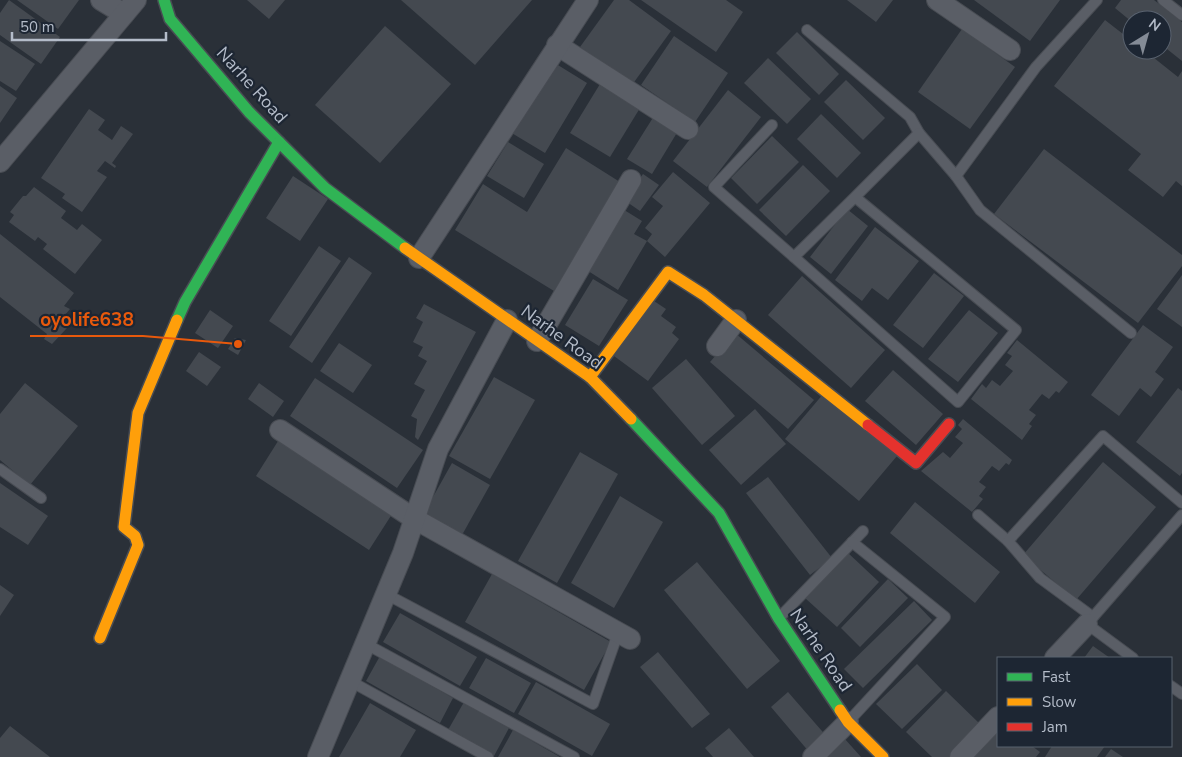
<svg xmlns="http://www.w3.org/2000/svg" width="1182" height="757" font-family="'Nunito Sans',sans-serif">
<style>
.building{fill:#444950}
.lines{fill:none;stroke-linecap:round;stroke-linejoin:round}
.lane-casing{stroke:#484c53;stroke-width:12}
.street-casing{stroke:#484c53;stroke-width:22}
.fast-casing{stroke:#484c53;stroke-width:14}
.slow-casing{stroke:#484c53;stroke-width:14}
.jam-casing{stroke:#484c53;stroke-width:14}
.lane{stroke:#5a5e66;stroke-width:10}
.street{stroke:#5a5e66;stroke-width:20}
.fast{stroke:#30b455;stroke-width:11}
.slow{stroke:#ff9f0a;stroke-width:11}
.jam{stroke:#e5322d;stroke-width:11}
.labels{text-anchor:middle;stroke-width:4.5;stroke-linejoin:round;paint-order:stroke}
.street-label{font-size:18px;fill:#b4bcc9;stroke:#1d2633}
.leader{fill:none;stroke:#e8590c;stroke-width:2}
.callout-dot{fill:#e8590c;stroke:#1d2633;stroke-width:2}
.callout-label{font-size:19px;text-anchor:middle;font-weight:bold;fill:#e8590c;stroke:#1d2633;stroke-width:4.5;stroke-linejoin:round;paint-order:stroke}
</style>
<rect width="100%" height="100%" fill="#2a3038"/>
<g class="building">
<polygon points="9,0 60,37 41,64 0,35 0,13"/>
<polygon points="17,0 79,0 58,29"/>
<polygon points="247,0 285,0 269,19"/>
<polygon points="401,0 532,0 475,65"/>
<polygon points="614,0 629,0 671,31 632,85 580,47"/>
<polygon points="641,0 726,0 743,12 716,52"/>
<polygon points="847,0 893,0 876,22"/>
<polygon points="974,0 1060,0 1030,41"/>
<polygon points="1121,0 1154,0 1182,22 1182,61 1162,45 1162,20 1132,22 1115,8"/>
<polygon points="1105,20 1132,41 1132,50 1144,50 1178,77 1182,71 1182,186 1176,181 1163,197 1128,170 1141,154 1054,86"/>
<polygon points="385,26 451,84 380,163 315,105"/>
<polygon points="962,29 1015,67 970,129 918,92"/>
<polygon points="797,32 839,74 819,95 776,53"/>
<polygon points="674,36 728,73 695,122 641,85"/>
<polygon points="0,41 35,64 16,91 0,81"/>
<polygon points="768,58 811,99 787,124 744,83"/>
<polygon points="553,62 587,83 545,153 510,132"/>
<polygon points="846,80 885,118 863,140 824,102"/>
<polygon points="600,84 640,108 610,157 570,133"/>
<polygon points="0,86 17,98 0,123"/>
<polygon points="728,90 761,117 707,187 673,161"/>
<polygon points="89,109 105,120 98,130 112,140 121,126 133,134 112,163 116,166 115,168 105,161 97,171 107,177 82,212 62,198 65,194 41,178"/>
<polygon points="821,114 861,153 837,178 797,139"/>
<polygon points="654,116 678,131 652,174 627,159"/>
<polygon points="772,136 799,162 757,204 731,178"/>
<polygon points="508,142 544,164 524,198 487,176"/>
<polygon points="566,148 620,182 554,291 455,230 483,184 527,212"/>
<polygon points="1044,149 1182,255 1182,266 1138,323 994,214"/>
<polygon points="803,165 830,191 786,236 759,210"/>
<polygon points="673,172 710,203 665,257 647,241 652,234 645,228 663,206 652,197"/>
<polygon points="643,174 659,185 640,211 624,200"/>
<polygon points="293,176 328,199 300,241 266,218"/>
<polygon points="34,187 66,211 61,218 77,230 82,224 102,240 75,274 43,249 47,244 38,237 35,241 9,222 14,215 10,212 23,196 26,196"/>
<polygon points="621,208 642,221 634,234 647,241 618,290 585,269"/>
<polygon points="847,209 868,226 831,274 810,257"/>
<polygon points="875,227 919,261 888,300 872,288 862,301 835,280"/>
<polygon points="0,234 74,293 64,306 70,309 65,315 68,318 62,323 67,328 52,344 44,339 47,334 0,297"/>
<polygon points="319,246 341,261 291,336 269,321"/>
<polygon points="349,257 372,273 312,363 289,347"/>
<polygon points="934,273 964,296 923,348 893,325"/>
<polygon points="1182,275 1182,327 1157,309"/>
<polygon points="802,276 885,350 851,388 768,315"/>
<polygon points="593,279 628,300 599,346 565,325"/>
<polygon points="654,301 666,309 661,316 676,327 672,333 679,339 648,381 614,356"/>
<polygon points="424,304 476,332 418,440 415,437 417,419 411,416 425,390 414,384 427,361 418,356 423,347 413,342 423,322 416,318"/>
<polygon points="210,310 233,326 218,348 195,333"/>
<polygon points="969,310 998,333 958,382 928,359"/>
<polygon points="1143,325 1173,347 1155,372 1164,379 1151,397 1140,388 1119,416 1091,395"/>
<polygon points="735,333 814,400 788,429 710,362"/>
<polygon points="235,338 246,340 238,355 228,349"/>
<polygon points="1017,340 1068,382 1059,393 1056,391 1049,399 1042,394 1029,410 1036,415 1029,424 1032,426 1022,440 971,399 982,384 986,388 992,380 1000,386 1013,371 1005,365 1012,356 1007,353"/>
<polygon points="339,343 372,365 353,393 320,371"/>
<polygon points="199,352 221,367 207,386 186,371"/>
<polygon points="686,359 735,416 702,445 652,388"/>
<polygon points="893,370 943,414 916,445 865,401"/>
<polygon points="494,377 535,400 490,479 449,456"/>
<polygon points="315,378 423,450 397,488 290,416"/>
<polygon points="25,383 78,426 30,485 0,460 0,414"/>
<polygon points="259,383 284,401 273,417 248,399"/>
<polygon points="1178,388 1182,391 1182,473 1180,476 1136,442"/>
<polygon points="824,393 897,456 859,501 785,439"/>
<polygon points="755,409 786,444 741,485 709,450"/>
<polygon points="963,419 1012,460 1009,465 1006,463 999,471 992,466 979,482 986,487 979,496 983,499 972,512 921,471 943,452 950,458 963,443 955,437 962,429 958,425"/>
<polygon points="280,438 394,511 369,550 256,476"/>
<polygon points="580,452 618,474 557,583 518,561"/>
<polygon points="1103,462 1156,507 1076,600 1023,555"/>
<polygon points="452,463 490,485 462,535 424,513"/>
<polygon points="768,477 832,558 810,575 746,493"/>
<polygon points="0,483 48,516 28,545 0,527"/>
<polygon points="620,496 663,522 614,608 571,583"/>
<polygon points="915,502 1000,572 975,603 890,533"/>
<polygon points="847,552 879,582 837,627 805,598"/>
<polygon points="697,562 780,661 747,689 664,590"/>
<polygon points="492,574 611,642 584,690 465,622"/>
<polygon points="888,579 908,598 860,647 841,628"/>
<polygon points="0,585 14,595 0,616"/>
<polygon points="914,601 932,620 863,688 844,669"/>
<polygon points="400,613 477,657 460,686 383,642"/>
<polygon points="1093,646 1110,658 1084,658"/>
<polygon points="658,652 710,714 692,728 640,667"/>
<polygon points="380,656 453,698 440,723 366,681"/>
<polygon points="486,658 531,683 514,713 469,688"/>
<polygon points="917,664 942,690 902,729 876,704"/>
<polygon points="536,682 610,724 592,756 518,714"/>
<polygon points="946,691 981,725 949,757 932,757 906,732"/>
<polygon points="788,692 828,738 810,753 771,707"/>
<polygon points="464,702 509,728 494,756 448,730"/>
<polygon points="370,703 416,730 400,757 339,757"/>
<polygon points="998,721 998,746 1032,746 1040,752 1036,757 971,757"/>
<polygon points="10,726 50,757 0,757 0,738"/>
<polygon points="729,728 754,757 713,757 705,748"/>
<polygon points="513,730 560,757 498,757"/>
<polygon points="844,738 861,757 822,757"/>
<polygon points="1052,746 1105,746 1097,757 1045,757"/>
<polygon points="1111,749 1123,757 1105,757"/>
</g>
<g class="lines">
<defs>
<g id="lane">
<polyline points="1163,0 1182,15"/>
<polyline points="807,30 910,117 919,133"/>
<polyline points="772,125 714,187 794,257"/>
<polyline points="956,176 980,210 1131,333"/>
<polyline points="855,197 794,257 958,402 1016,330 855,197 919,133 956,176 1036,67 1097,0"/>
<polyline points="0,469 41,498"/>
<polyline points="978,515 1008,541"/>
<polyline points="386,594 593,704 618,633"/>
<polyline points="1093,617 1040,578 1008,541 1103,436 1182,503"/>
<polyline points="779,618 863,531"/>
<polyline points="366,644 574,757"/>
<polyline points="1133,658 1087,624 1182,515"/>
<polyline points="350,681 488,757"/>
<polyline points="1171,686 1182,694"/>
<polyline points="848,722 945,617 852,542"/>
</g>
<g id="street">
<polyline points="101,0 124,14"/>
<polyline points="937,0 1010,50"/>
<polyline points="557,45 688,129"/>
<polyline points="0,162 136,0"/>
<polyline points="419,258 588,0"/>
<polyline points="537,341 631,180"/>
<polyline points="717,346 736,320"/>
<polyline points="280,430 413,518 630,639"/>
<polyline points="1055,658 1087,624"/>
<polyline points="318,757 403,553 438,449 507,320"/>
<polyline points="813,757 848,722"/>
<polyline points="960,757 998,717"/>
</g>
<g id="fast">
<polyline points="164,0 170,19 249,112 325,188 405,248"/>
<polyline points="177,320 185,302 279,142"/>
<polyline points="631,419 719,513 779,619 840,710"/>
</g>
<g id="slow">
<polyline points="405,248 590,377 631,419"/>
<polyline points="590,377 668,272 704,295 868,425"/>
<polyline points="100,638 138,545 135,536 124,527 138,413 177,320"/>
<polyline points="840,710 848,722 883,757"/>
</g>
<polyline id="jam" points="868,425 916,463 949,424"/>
</defs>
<use href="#lane" class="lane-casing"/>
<use href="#street" class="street-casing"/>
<use href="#fast" class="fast-casing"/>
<use href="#slow" class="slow-casing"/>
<use href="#jam" class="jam-casing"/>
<use href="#lane" class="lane"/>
<use href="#street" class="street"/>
<use href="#fast" class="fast"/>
<use href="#slow" class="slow"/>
<use href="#jam" class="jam"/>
</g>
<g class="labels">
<g class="street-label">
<text transform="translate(252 85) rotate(48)" y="6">Narhe Road</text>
<text transform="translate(562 337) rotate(36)" y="6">Narhe Road</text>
<text transform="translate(821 650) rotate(56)" y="6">Narhe Road</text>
</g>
</g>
<path class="leader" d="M238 344L143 336H30"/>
<circle class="callout-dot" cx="238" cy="344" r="5"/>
<g class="callout-label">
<text x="87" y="326">oyolife638</text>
</g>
<rect x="997" y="657" width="175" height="90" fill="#1d2633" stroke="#59626f"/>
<rect x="1007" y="673" width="25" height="8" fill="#30b455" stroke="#59626f"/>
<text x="1042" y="682" font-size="15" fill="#b4bcc9">Fast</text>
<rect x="1007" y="698" width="25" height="8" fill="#ff9f0a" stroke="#59626f"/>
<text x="1042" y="707" font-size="15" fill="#b4bcc9">Slow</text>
<rect x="1007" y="723" width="25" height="8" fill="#e5322d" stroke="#59626f"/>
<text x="1042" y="732" font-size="15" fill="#b4bcc9">Jam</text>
<g transform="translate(1147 35) rotate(37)"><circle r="24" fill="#1d2633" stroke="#59626f"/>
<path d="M0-4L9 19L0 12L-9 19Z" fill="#848b96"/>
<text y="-8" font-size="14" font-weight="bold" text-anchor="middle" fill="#b4bcc9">N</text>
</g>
<path d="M12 32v8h154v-8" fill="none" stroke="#b4bcc9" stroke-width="2.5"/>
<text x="20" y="32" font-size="15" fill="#b4bcc9" stroke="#1d2633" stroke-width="4" paint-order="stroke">50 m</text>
</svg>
